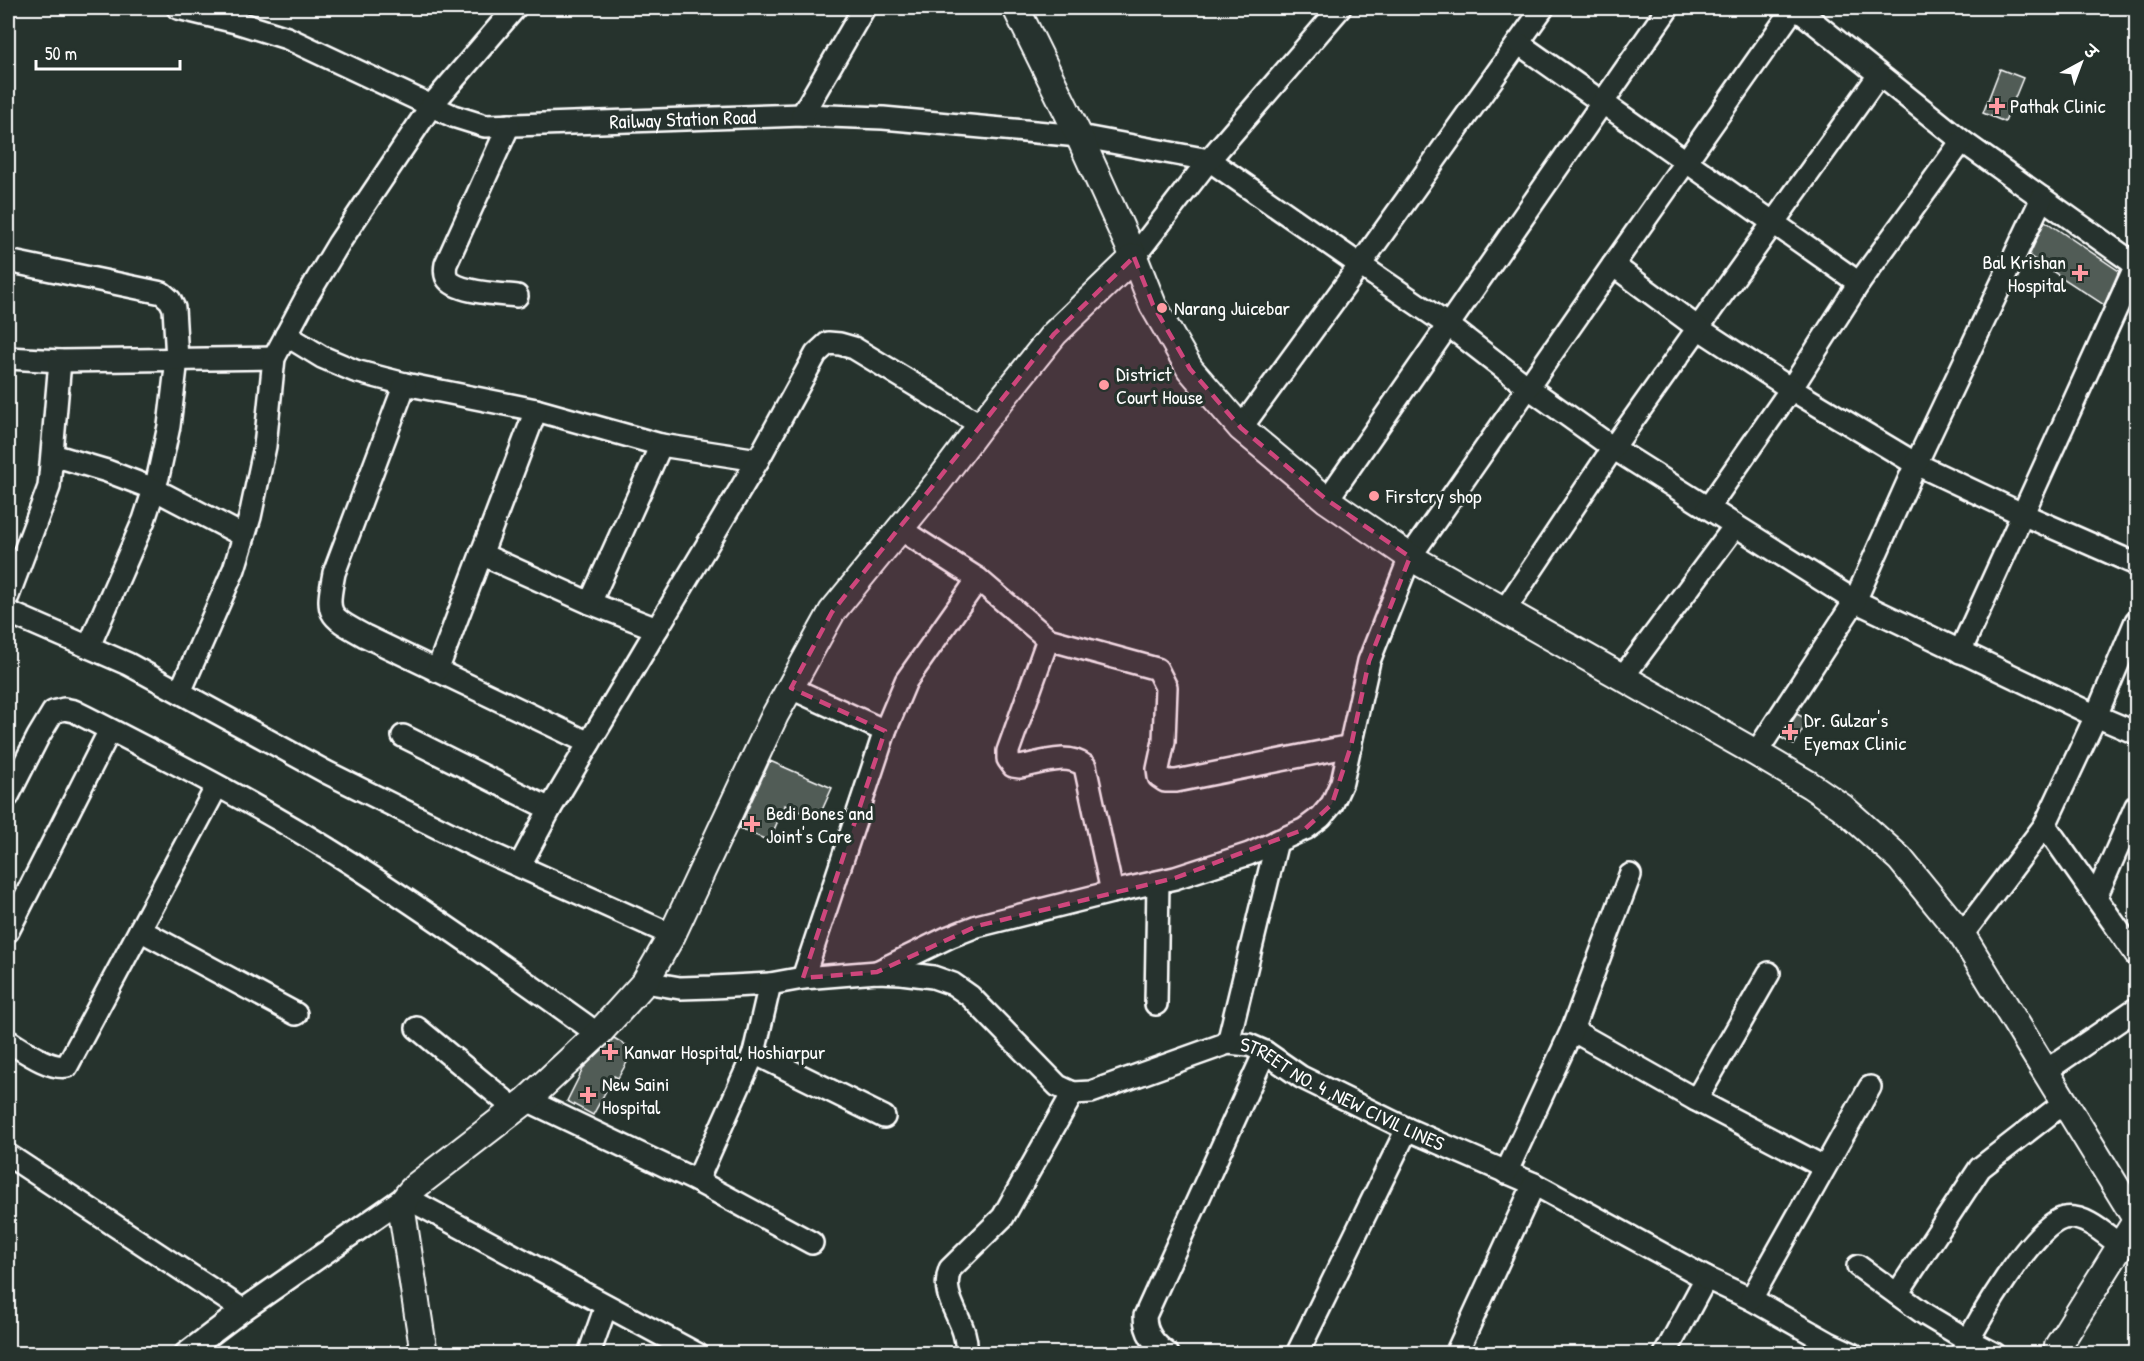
<svg xmlns="http://www.w3.org/2000/svg" width="2144" height="1361" font-family="'Patrick Hand','Playpen Sans Deva',sans-serif">
<style>
.building{fill:#515c57;stroke:#fff;stroke-width:1.5}
.lines{fill:none;stroke-linecap:round;stroke-linejoin:round}
.minor-casing{stroke:#fff;stroke-width:26}
.major-casing{stroke:#fff;stroke-width:30}
.minor{stroke:#26332d;stroke-width:21}
.major{stroke:#26332d;stroke-width:26}
.marked{fill:#ce467c;fill-opacity:0.2;stroke:#ce467c;stroke-width:4.5;stroke-dasharray:12 8;stroke-linejoin:round}
.poi-dot{fill:#ff9aa2;stroke:#26332d;stroke-width:2}
.labels{text-anchor:middle;stroke-width:6;stroke-linejoin:round;paint-order:stroke}
.poi-label{font-size:20px;fill:#fff;stroke:#26332d;text-anchor:start}
.street-label{font-size:20px;fill:#fff;stroke:#26332d}
</style>
<rect width="100%" height="100%" fill="#26332d"/>
<filter id="ink" filterUnits="userSpaceOnUse"><feTurbulence type="fractalNoise" baseFrequency=".0167" numOctaves="2"/><feDisplacementMap in="SourceGraphic" scale="12" xChannelSelector="R" yChannelSelector="G"/><feConvolveMatrix kernelMatrix="1 2 1 2 8 2 1 2 1" color-interpolation-filters="sRGB"/></filter>
<g filter="url(#ink)">
<g class="building">
<polygon points="2000,69 2023,78 2005,122 1983,113"/>
<polygon points="2045,221 2119,271 2104,305 2029,256"/>
<polygon points="1797,714 1808,720 1794,745 1781,738"/>
<polygon points="770,761 832,788 818,819 785,805 769,841 739,828"/>
<polygon points="614,1038 634,1050 618,1078 614,1076 593,1115 567,1101 584,1067"/>
</g>
<g class="lines">
<defs>
<g id="minor">
<path id="s1" d="M178,8L236,22L287,38L453,116L485,126L802,115L883,118L1079,136L1209,160L1360,265L1543,8"/>
<polyline points="1796,8 1962,141 2136,265 1960,652"/>
<polyline points="1518,43 1859,283"/>
<polyline points="802,115 864,8"/>
<path d="M509,125L446,264C445,269 445,274 447,278C456,293 500,294 517,296"/>
<polyline points="1962,141 1859,283 1791,389 1916,464 2022,514 2136,564"/>
<polyline points="2042,198 1916,464 1855,601 2096,716 2136,621"/>
<polyline points="1134,257 1209,160 1340,8"/>
<polyline points="8,261 162,293 170,300 174,308 177,359 169,426 158,477 144,520 89,646"/>
<polyline points="1613,265 1794,8"/>
<polyline points="286,335 322,357 355,371 405,384 536,410 661,445 758,460"/>
<polyline points="8,358 60,361 274,358"/>
<path d="M405,384L334,573C326,615 327,615 365,636L589,743"/>
<polyline points="1241,428 1360,265 1448,325 1529,388 1613,448 1855,601 1756,753"/>
<polyline points="53,455 107,471 154,489 244,536"/>
<polyline points="1327,500 1668,8"/>
<polyline points="1708,508 1791,389 1698,328 1879,75"/>
<polyline points="900,529 978,579 1048,639 1157,669 1166,687 1164,741 1158,769 1159,777 1165,781 1176,781 1351,746"/>
<polyline points="481,554 590,603 657,629 758,460 816,354 828,343 840,344 854,348 981,425"/>
<polyline points="8,596 49,487 60,361"/>
<polyline points="590,603 661,445"/>
<polyline points="8,612 128,664 326,772 483,850 672,935"/>
<path d="M1048,639L1008,751V759L1013,766L1020,767C1041,763 1066,752 1085,766L1112,892"/>
<polyline points="437,671 536,410"/>
<polyline points="1622,678 1735,526"/>
<polyline points="791,688 885,731"/>
<polyline points="180,692 234,569 250,517 265,446 274,358 306,298 339,243 431,106 515,8"/>
<polyline points="2136,733 2096,716 2045,825 2136,955"/>
<polyline points="403,736 550,809"/>
<path d="M8,796L38,737L53,712L64,709L74,711C168,759 263,807 352,864C436,918 517,976 598,1034"/>
<polyline points="520,865 550,809 657,629"/>
<polyline points="2096,897 2136,806"/>
<polyline points="140,930 296,1014"/>
<polyline points="8,931 110,730"/>
<polyline points="1962,935 2045,825"/>
<polyline points="877,972 949,937 977,926 1112,892 1175,878 1249,854 1305,829 1321,817 1332,804 1342,782 1369,661 1410,557 1613,265 1698,328 1613,448 1504,611"/>
<polyline points="803,978 885,731 906,681 978,579"/>
<path id="s2" d="M645,982L680,988L713,987L770,984L803,978L877,972L901,973L933,977L953,984L970,996L1058,1086L1073,1093L1091,1092L1228,1043L1249,1045L1265,1052L1301,1077L1407,1129L1534,1184L1706,1278L1665,1354"/>
<polyline points="1156,1004 1158,882"/>
<polyline points="417,1028 515,1109"/>
<polyline points="1572,1030 1696,1100 1824,1167"/>
<path d="M8,1041C23,1050 50,1070 67,1066L217,786"/>
<polyline points="1228,1043 1277,841"/>
<polyline points="754,1053 884,1117"/>
<polyline points="2047,1070 2136,1009"/>
<polyline points="527,1100 697,1181 812,1243"/>
<polyline points="1696,1100 1769,973"/>
<polyline points="8,1155 243,1310"/>
<polyline points="1506,1173 1572,1030 1630,875"/>
<polyline points="697,1181 754,1053 770,984"/>
<polyline points="1858,1266 1926,1315 1968,1340 1995,1354"/>
<polyline points="1706,1278 1751,1299 1829,1343 1853,1354"/>
<polyline points="1897,1294 1980,1168 2065,1102"/>
<polyline points="1751,1299 1870,1087"/>
<polyline points="185,1354 243,1310 405,1197 697,1354"/>
<polyline points="589,1354 606,1306"/>
<path d="M966,1354C970,1321 938,1301 950,1269L1003,1217L1073,1093"/>
<path d="M1168,1354C1154,1344 1145,1333 1145,1316L1265,1052"/>
<polyline points="1297,1354 1407,1129"/>
<polyline points="1456,1354 1534,1184"/>
<path d="M1961,1354C1977,1323 2032,1226 2064,1218C2085,1214 2106,1235 2121,1246"/>
</g>
<g id="major">
<polyline points="1016,8 1079,136 1134,257 1153,305 1190,369 1241,428 1327,500 1410,557 1756,753 1810,785 1842,807 1900,859 1962,935 2136,1219"/>
<path d="M424,1354L403,1218C401,1200 405,1197 417,1185L527,1100L598,1034L645,982L672,935L775,715L832,612L939,481L981,425L1054,334L1134,257"/>
<polyline points="2057,1354 2058,1346 2136,1221"/>
</g>
</defs>
<use href="#minor" class="minor-casing"/>
<use href="#major" class="major-casing"/>
<use href="#minor" class="minor"/>
<use href="#major" class="major"/>
</g>
</g>
<path class="marked" d="M1134,257L1153,305L1190,369L1241,428L1327,500L1410,557L1369,661L1351,746L1332,804L1305,829L1175,878L977,926L877,972L803,978L885,731L791,688L832,612L1054,334Z"/>
<g class="poi-dot">
<path d="M1994 97h6v6h6v6h-6v6h-6v-6h-6v-6h6z"/>
<path d="M2077 264h6v6h6v6h-6v6h-6v-6h-6v-6h6z"/>
<circle cx="1162" cy="308" r="6"/>
<circle cx="1104" cy="385" r="6"/>
<circle cx="1374" cy="496" r="6"/>
<path d="M1787 723h6v6h6v6h-6v6h-6v-6h-6v-6h6z"/>
<path d="M749 815h6v6h6v6h-6v6h-6v-6h-6v-6h6z"/>
<path d="M607 1043h6v6h6v6h-6v6h-6v-6h-6v-6h6z"/>
<path d="M585 1086h6v6h6v6h-6v6h-6v-6h-6v-6h6z"/>
</g>
<g class="labels">
<g class="poi-label">
<text x="2010" y="113">Pathak Clinic</text>
<text x="2066" y="269" text-anchor="end">Bal Krishan<tspan x="2066" dy="23">Hospital</tspan></text>
<text x="1174" y="315">Narang Juicebar</text>
<text x="1116" y="381">District<tspan x="1116" dy="23">Court House</tspan></text>
<text x="1386" y="503">Firstcry shop</text>
<text x="1804" y="727">Dr. Gulzar's<tspan x="1804" dy="23">Eyemax Clinic</tspan></text>
<text x="766" y="820">Bedi Bones and<tspan x="766" dy="23">Joint's Care</tspan></text>
<text x="624" y="1059">Kanwar Hospital, Hoshiarpur</text>
<text x="602" y="1091">New Saini<tspan x="602" dy="23">Hospital</tspan></text>
</g>
<g class="street-label">
<text dy="7" stroke="none"><textPath href="#s1" startOffset="528">Railway Station Road</textPath></text>
<text dy="7" stroke="none"><textPath href="#s2" startOffset="764">STREET NO. 4 ,NEW CIVIL LINES</textPath></text>
</g>
</g>
<rect width="2144" height="1361" fill="none" stroke="#26332d" stroke-width="30"/>
<rect x="15" y="15" width="2114" height="1331" fill="none" stroke="#fff" stroke-width="2" filter="url(#ink)"/>
<g transform="translate(2081 63) rotate(41)" stroke="#26332d" stroke-width="4.5" paint-order="stroke">
<path d="M0-4.5L10 22L0 15L-10 22Z" fill="#ffffff"/>
<text y="-9" font-size="16" font-weight="bold" text-anchor="middle" fill="#ffffff">उ</text>
</g>
<path d="M36 60v9h144v-9" fill="none" stroke="#ffffff" stroke-width="3"/>
<text x="45" y="60" font-size="18" fill="#ffffff" stroke="#26332d" stroke-width="4.5" paint-order="stroke">50 m</text>
</svg>
